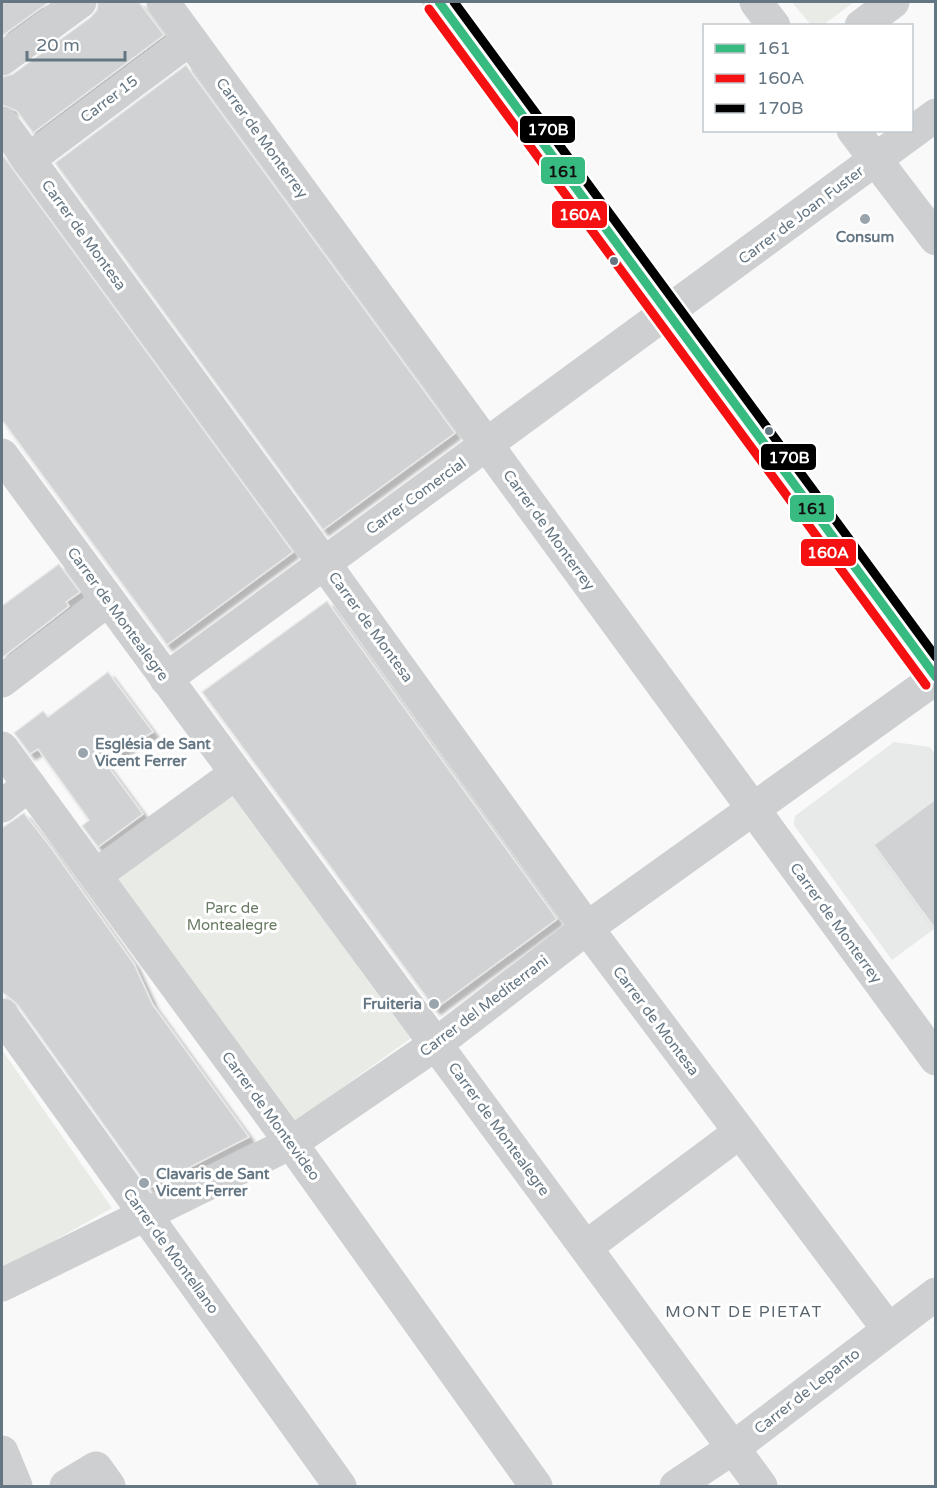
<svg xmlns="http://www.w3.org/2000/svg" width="937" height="1488" font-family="'Varela Round',sans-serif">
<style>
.built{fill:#e8e9e9}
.green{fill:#e8ebe6}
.building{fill:#d0d2d3;stroke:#e8e8e8;stroke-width:1.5;filter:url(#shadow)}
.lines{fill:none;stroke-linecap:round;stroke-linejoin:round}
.minor{stroke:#cecfd0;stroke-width:33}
.bus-1-casing{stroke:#fff;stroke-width:14}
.bus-2-casing{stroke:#fff;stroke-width:14}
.bus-3-casing{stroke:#fff;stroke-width:14}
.bus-1{stroke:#38bb81;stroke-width:9}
.bus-2{stroke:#f51111;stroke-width:9}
.bus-3{stroke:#000;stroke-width:9}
.poi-dot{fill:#99a4ac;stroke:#fff;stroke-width:2}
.bus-dot{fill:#657683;stroke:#fff;stroke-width:2}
.labels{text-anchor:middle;stroke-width:6;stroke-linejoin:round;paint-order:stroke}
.street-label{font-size:15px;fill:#657683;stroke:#fff}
.poi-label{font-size:15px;font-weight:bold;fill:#657683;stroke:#fff;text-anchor:start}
.park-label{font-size:15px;fill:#687a64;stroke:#fff}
.neighbourhood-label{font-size:16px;letter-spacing:1.5px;fill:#57646e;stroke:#fff}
.line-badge{stroke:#fff;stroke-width:2}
.badge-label{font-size:16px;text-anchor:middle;font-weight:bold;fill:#fff}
.pale-badge-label{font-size:16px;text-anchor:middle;font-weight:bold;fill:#111}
</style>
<defs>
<filter id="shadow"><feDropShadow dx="5.5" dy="5.5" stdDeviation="1.5" flood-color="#0004"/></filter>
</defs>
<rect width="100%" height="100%" fill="#f9f9f9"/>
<polygon class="built" points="894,742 930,747 935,754 935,799 874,845 934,929 892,960 794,825 794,821 795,816"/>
<g class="green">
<polygon points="792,2 854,2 823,25 811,25"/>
<polygon points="229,787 411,1038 292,1124 111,874"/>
<polygon points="2,1050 112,1208 2,1270"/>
</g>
<g class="building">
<polygon points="2,2 49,2 2,36"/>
<polygon points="98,2 139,2 164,35 33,133 17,111 2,105 2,77 13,74 91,17 97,10"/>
<polygon points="186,65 455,433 323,530 55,163"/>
<polygon points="2,154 293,552 167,645 2,420"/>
<polygon points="59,564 80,592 66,602 69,606 2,658 2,606"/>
<polygon points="327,601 557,919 435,1009 202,692"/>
<polygon points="108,672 153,732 104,761 143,814 98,847 82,826 89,820 38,749 30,754 14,733 43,711 48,717"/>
<polygon points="936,799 936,930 874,845"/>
<polygon points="24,813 52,849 134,964 153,1005 249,1137 149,1188 17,1004 2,992 2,828"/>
</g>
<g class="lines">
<g class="minor">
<polyline points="163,2 936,1059"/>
<polyline points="439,2 936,678"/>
<polyline points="756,2 774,26"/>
<polyline points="861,26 893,2"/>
<polyline points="2,59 80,2"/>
<polyline points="2,123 324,563 587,928 888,1329"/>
<polyline points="853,130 936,239"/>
<polyline points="28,160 190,39"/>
<polyline points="2,455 761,1486"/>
<polyline points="166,679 936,115"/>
<polyline points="2,681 108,600"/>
<polyline points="2,748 291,1143 536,1486"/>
<polyline points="2,806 29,785"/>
<polyline points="96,875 235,774"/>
<polyline points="2,1015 340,1486"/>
<polyline points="586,1247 740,1132"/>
<polyline points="2,1285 291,1143 436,1044 587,928 936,678"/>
<polyline points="2,1452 16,1486"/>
<polyline points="66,1486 96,1468 109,1486"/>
<polyline points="676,1486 733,1448 936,1294"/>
</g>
<defs>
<polyline id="bus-1" points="439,2 936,677"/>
<polyline id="bus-2" points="429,9 926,685"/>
<polyline id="bus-3" points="454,2 936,657"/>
</defs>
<use href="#bus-1" class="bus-1-casing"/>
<use href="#bus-2" class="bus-2-casing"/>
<use href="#bus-3" class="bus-3-casing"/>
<use href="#bus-1" class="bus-1"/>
<use href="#bus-2" class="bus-2"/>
<use href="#bus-3" class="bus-3"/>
</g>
<g class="poi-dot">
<circle cx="865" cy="219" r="6"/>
<circle cx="83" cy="753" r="6"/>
<circle cx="434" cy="1004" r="6"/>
<circle cx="144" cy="1183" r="6"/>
</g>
<g class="bus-dot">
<circle cx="614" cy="261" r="5"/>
<circle cx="769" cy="431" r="5"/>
</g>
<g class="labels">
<g class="street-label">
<text transform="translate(109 99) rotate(-37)" y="5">Carrer 15</text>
<text transform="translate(262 138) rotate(54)" y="5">Carrer de Monterrey</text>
<text transform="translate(801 215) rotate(-37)" y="5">Carrer de Joan Fuster</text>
<text transform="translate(84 235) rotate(54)" y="5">Carrer de Montesa</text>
<text transform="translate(416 496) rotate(-36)" y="5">Carrer Comercial</text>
<text transform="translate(549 530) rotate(54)" y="5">Carrer de Monterrey</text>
<text transform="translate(118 614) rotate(54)" y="5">Carrer de Montealegre</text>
<text transform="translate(371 627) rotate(54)" y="5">Carrer de Montesa</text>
<text transform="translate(836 923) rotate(54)" y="5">Carrer de Monterrey</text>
<text transform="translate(484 1006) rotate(-37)" y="5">Carrer del Mediterrani</text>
<text transform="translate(656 1021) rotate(53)" y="5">Carrer de Montesa</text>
<text transform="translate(271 1116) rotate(54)" y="5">Carrer de Montevideo</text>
<text transform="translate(499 1129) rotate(54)" y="5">Carrer de Montealegre</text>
<text transform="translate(171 1251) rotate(54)" y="5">Carrer de Montellano</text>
<text transform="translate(807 1391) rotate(-38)" y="5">Carrer de Lepanto</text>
</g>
<g class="poi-label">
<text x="865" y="242" text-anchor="middle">Consum</text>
<text x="95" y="749">Església de Sant<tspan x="95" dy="17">Vicent Ferrer</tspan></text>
<text x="422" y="1009" text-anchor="end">Fruiteria</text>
<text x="156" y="1179">Clavaris de Sant<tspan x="156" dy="17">Vicent Ferrer</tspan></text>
</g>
<g class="park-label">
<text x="232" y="913">Parc de<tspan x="232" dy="17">Montealegre</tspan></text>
</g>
<g class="neighbourhood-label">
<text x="744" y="1317">MONT DE PIETAT</text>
</g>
</g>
<g class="line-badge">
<rect x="519" y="115" width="57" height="29" rx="6" fill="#000"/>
<rect x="540" y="156" width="46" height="29" rx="6" fill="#38bb81"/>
<rect x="551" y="200" width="57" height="29" rx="6" fill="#f51111"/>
<rect x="760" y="443" width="57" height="28" rx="6" fill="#000"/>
<rect x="789" y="494" width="46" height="29" rx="6" fill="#38bb81"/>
<rect x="800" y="538" width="57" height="29" rx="6" fill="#f51111"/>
</g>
<g class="badge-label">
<text x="548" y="135">170B</text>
<text x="580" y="220">160A</text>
<text x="789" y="463">170B</text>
<text x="828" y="558">160A</text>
</g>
<g class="pale-badge-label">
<text x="563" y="177">161</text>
<text x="812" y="514">161</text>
</g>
<rect width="937" height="1488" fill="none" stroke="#657683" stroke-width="6"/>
<rect x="703" y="24" width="210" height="108" fill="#ffffff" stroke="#c1c8cd" stroke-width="1.5"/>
<rect x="715" y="44" width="30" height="9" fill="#38bb81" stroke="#c1c8cd" stroke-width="1.5"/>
<text x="757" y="54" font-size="18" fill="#657683">161</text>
<rect x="715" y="74" width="30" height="9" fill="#f51111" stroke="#c1c8cd" stroke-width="1.5"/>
<text x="757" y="84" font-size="18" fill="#657683">160A</text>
<rect x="715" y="104" width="30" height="9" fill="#000000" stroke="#c1c8cd" stroke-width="1.5"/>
<text x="757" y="114" font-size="18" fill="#657683">170B</text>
<path d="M27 51v9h98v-9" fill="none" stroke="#657683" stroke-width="3"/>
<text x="36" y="51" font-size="18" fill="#657683" stroke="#ffffff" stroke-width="4.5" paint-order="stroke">20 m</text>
</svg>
